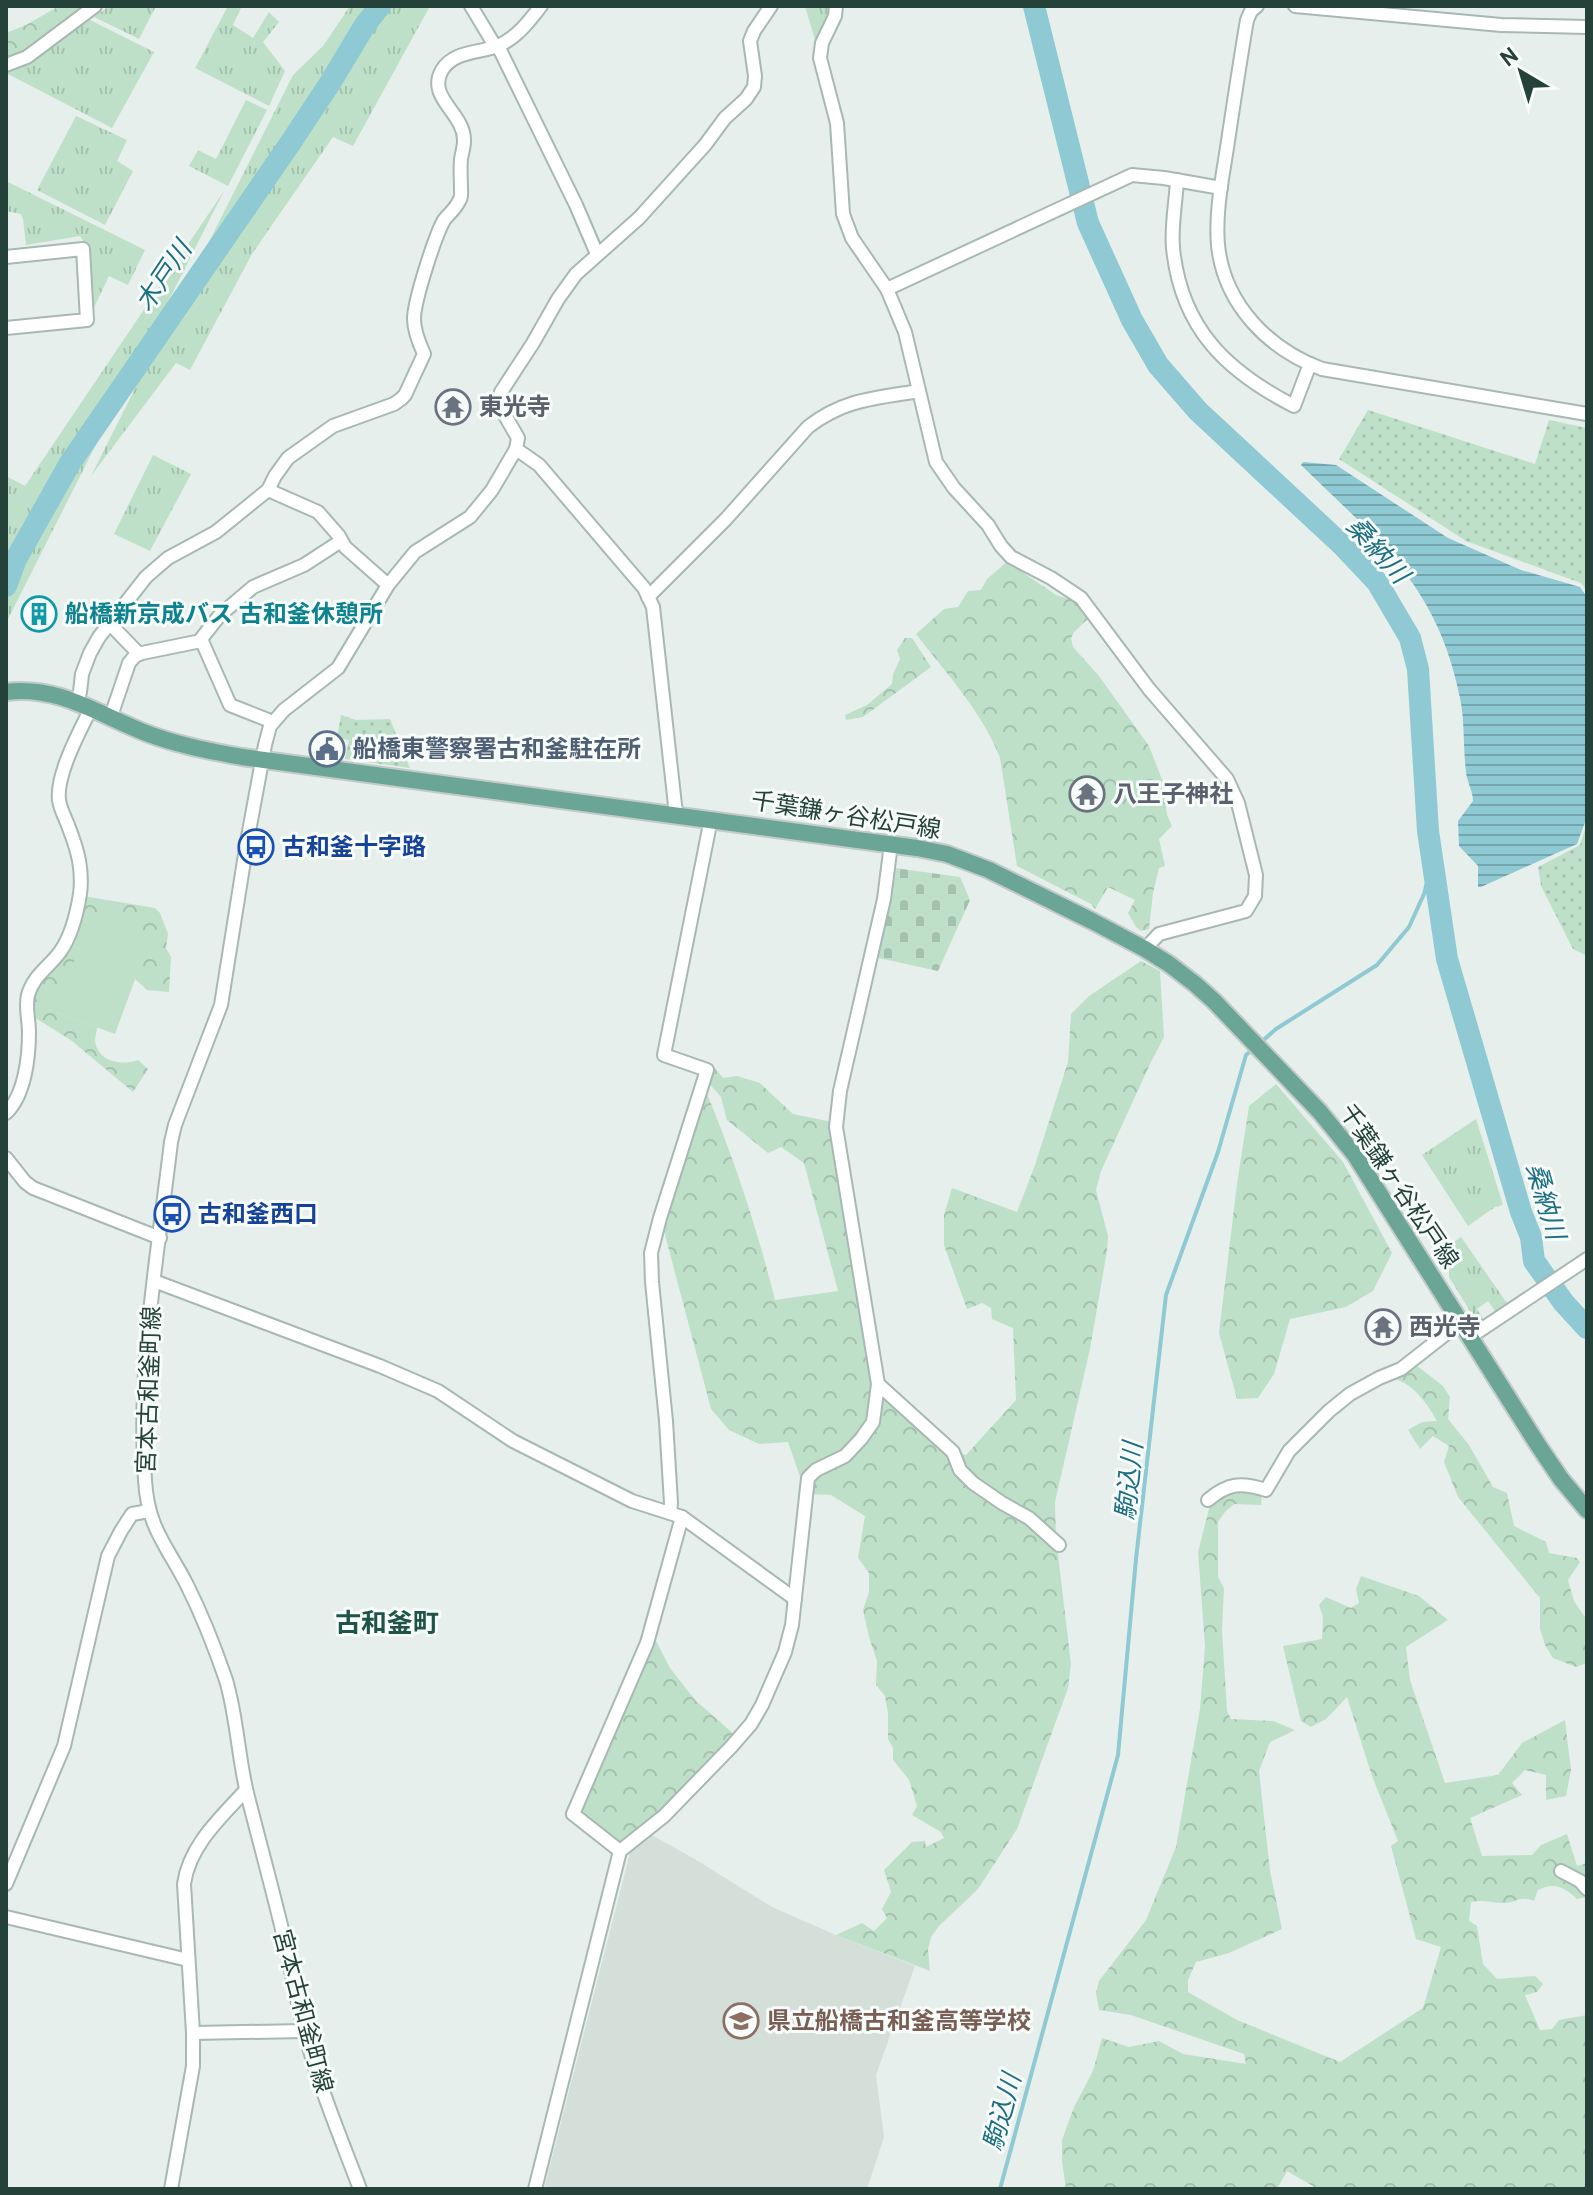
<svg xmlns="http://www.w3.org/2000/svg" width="1593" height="2195" font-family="Overpass,'Noto Sans JP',sans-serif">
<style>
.built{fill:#d4dfda}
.grass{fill:url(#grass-tufts)}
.forest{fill:url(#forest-crowns)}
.cemetery{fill:url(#cemetery-stones)}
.park{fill:url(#park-dots)}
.garden{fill:#bfe0c8}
.water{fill:url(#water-rules)}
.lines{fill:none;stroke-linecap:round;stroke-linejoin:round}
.stream{stroke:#8ec9d4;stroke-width:4}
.river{stroke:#8ec9d4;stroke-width:22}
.minor-casing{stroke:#a8b8b2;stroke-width:16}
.major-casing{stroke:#c2cac8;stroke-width:20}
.minor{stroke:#fff;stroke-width:12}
.major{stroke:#6aa596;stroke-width:16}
.labels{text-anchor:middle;stroke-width:6;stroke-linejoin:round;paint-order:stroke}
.worship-label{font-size:24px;font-weight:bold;fill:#5b616d;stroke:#f7fbf9;text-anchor:start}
.culture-label{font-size:24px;font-weight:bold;fill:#0d838f;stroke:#f7fbf9;text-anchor:start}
.service-label{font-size:24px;font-weight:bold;fill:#4e5e75;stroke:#f7fbf9;text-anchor:start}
.street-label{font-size:24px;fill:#24423a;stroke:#f7fbf9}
.transit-label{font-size:24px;font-weight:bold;fill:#164399;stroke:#f7fbf9;text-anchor:start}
.education-label{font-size:24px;font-weight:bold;fill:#785e54;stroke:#f7fbf9;text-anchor:start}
.water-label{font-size:26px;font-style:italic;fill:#1c6f80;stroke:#f7fbf9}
.neighbourhood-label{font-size:26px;font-weight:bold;fill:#1f5548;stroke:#f7fbf9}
</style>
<defs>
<pattern id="grass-tufts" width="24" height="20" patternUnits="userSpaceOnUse" patternTransform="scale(2)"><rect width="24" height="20" fill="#bfe0c8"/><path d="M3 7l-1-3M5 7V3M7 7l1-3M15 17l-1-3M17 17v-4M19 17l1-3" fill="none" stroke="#a4c1ad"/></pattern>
<pattern id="forest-crowns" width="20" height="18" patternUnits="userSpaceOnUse" patternTransform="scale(2)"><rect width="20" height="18" fill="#bfe0c8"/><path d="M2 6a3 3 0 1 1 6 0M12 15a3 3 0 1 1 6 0" fill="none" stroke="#a4c1ad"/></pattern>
<pattern id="cemetery-stones" width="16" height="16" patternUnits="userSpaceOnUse" patternTransform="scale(2)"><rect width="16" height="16" fill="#bfe0c8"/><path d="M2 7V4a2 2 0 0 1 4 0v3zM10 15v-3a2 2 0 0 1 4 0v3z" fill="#a4c1ad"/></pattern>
<pattern id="park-dots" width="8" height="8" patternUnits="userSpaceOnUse" patternTransform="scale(2)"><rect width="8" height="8" fill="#bfe0c8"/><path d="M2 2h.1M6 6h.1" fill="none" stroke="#a4c1ad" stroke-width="1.8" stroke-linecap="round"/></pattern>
<pattern id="water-rules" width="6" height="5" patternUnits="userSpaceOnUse" patternTransform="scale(2)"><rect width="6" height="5" fill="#8ec9d4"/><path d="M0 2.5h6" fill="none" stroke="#74a5ad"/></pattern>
</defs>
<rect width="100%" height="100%" fill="#e6efeb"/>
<polygon class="built" points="650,1834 693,1858 772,1907 836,1935 915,1966 876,2075 884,2137 867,2189 544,2189 631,1849"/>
<g class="grass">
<polygon points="109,6 156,6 139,39 94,17"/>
<polygon points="228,6 242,6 233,25 253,38 269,12 279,22 263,42 285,71 269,106 195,68"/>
<polygon points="350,6 430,6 353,146 333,137 252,254 190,370 176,363 91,476 293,75 323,46"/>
<polygon points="805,6 834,6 817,47"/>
<polygon points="90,20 154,52 112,128 6,73 6,70 31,61"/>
<polygon points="246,100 267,110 228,186 189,166 198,150 216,159"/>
<polygon points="76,116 127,140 117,161 133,171 105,225 37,190"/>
<polygon points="6,181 145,250 128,285 109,276 89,318 87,246 80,236 26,245 23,219 21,214 6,211"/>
<polygon points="224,191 6,623 6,476 25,486"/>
<polygon points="153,455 191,474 150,551 114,534"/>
<polygon points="1476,1119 1503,1205 1495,1207 1468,1226 1422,1155"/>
<polygon points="1461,1237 1509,1306 1498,1315 1488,1301 1477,1309 1485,1322 1479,1326 1449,1277 1449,1261 1442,1250"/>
</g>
<g class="forest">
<polygon points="59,6 86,6 23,53 6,60 6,33 26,25"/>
<path d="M1009,560L1028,576L1056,595L1077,602L1090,617L1074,632L1071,638L1073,647L1099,676L1149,746L1163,782L1167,815L1172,826L1159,839L1165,866L1159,868L1153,893L1149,929L1141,931L1136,927L1128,913L1135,900L1108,887L1095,909L1091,904L1017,866L1000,758C983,713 946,673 916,634L944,609L958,607L968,591L981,590L987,579Z"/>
<polygon points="905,638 912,638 931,667 863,717 846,720 845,715 867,705 892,684 893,674 900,659 897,650"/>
<path d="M83,896L155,908L160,913L168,934L166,948L171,957L169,992L147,990L135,979L151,933L56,1012L97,1027C97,1032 95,1036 95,1041C98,1062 122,1066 138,1060L148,1069L133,1092L72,1041L34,1017L29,999L49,966Z"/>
<path d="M1141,961L1160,971L1164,1037L1150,1064L1101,1171L1096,1190L1108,1236L1107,1251L1090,1349L1055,1502L1056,1538L1071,1664L1068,1688L1017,1829L978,1889L939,1926L931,1937L928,1949L930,1971L836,1935L862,1923L874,1931L887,1918L882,1909L891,1892L884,1870L912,1842L925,1841L926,1847L944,1838L941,1832L912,1815L917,1806L909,1780L893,1760V1748L888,1739V1713L885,1696L876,1685L877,1661L869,1637L863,1610L869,1592V1573L858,1558L865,1516L831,1495L806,1494L788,1442L759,1444L729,1430L711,1409L663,1227L705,1089C734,1158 757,1228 775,1300L838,1291L804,1163L781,1147L768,1153L727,1120L721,1097L707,1081L704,1066L715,1068L723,1078L737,1076L760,1083L793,1114L832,1122L873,1384L956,1452L966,1455L1016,1400L1013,1328L992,1319L991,1308L982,1303L967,1309L944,1245V1215L952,1188L1017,1212L1035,1165L1068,1062L1071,1014L1089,996Z"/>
<polygon points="1276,1084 1343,1162 1392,1253 1373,1291 1346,1307 1290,1319 1274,1374 1258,1398 1237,1399 1219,1333 1237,1184 1249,1106"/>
<path d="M1416,1365L1443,1386L1450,1397L1448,1419L1469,1445L1493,1487L1507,1493L1514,1526L1546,1542L1549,1553L1577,1558L1580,1562L1568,1580L1574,1601L1587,1620V1663L1576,1667L1553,1658L1545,1645L1540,1629V1598L1458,1497L1444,1462L1449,1446L1433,1436L1420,1449L1408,1430L1422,1422L1437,1421C1427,1403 1414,1385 1395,1379Z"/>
<path d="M1249,1487L1262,1493L1261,1505L1234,1504L1225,1512L1218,1522V1577L1224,1588L1222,1631L1227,1711L1231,1719L1273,1721L1295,1730L1270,1742L1259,1771L1270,1871L1282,1929L1229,1953L1196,1962L1188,1980V1992L1237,2020L1340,2062L1423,2008L1441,1947L1416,1939L1391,1846L1398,1841L1372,1776L1347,1697L1326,1719L1311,1727L1301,1721L1283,1646L1322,1639L1323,1617L1319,1605L1326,1597L1351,1608L1359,1603L1356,1589L1361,1576L1419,1596L1448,1620L1406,1647L1410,1680L1445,1783L1498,1775L1522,1743L1565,1720L1571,1770L1566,1796L1546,1800V1775L1525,1770L1512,1783L1522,1795L1470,1818L1482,1856L1532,1855L1541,1845L1567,1834L1577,1866L1587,1863V1897L1577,1899C1563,1887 1556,1882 1538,1890L1534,1901C1517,1895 1518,1903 1503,1903C1491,1903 1483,1899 1471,1902L1469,1921L1477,1926L1483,1964L1497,1979L1535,1976L1543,1984L1537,1992L1525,1995L1540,2030L1552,2029L1559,2020L1587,2015V2189H1318L1287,2171L1277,2189H1066L1062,2162V2140L1074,2107L1093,2071L1102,2038L1129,2047L1159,2041L1183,2054L1246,2064L1244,2054L1131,2015L1099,2010L1096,1993L1099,1981L1146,1920L1176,1847L1200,1709L1205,1646L1198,1552L1211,1501L1224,1490Z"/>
<polygon points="655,1639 670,1668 695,1700 735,1735 688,1786 623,1845 579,1812"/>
</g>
<polygon class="cemetery" points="895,868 960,877 970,900 938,971 874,957"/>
<g class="park">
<polygon points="1368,410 1535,464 1549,420 1587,428 1587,591 1581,583 1466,541 1339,459"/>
<polygon points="341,715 356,720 390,719 410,768 345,759 349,740 337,738"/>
<polygon points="1587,823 1587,956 1573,949 1541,886 1538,867 1580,845"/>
</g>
<polygon class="garden" points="92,912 152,933 115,1034 56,1012"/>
<path class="water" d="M1303,462L1336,465L1448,538L1521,570L1580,587L1587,597V817L1577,844L1481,887H1478V866L1459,846L1458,821L1473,801C1473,791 1467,782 1466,772C1463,748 1465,722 1460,698C1438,586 1378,540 1301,465Z"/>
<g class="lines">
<g class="stream">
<polyline points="1259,1044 1276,1029 1377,965 1409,927 1424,894 1433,859"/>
<polyline points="1000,2189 1118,1755 1136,1559 1166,1295 1218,1152 1246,1055 1252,1050"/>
</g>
<g class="river">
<polyline points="1034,6 1088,223 1132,320 1158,365 1198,411 1342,545 1377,582 1410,638 1418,669 1428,831 1447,959 1521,1212 1531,1237 1534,1261 1564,1303 1587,1328"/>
<polyline points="6,586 16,559 70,463 291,142 330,83 365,25 380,6"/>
</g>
<defs>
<g id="minor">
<polyline points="471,6 495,46"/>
<polyline points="836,6 835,16 822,43 820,58 837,123 843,214 852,238 887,289 905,332 936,462 954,488 988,525 1001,546 1011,557 1051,578 1081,598 1149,689 1227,779 1238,803 1256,875 1255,896 1246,911 1159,934 1145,949"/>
<path d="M1257,6L1251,11L1247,20C1240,61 1234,101 1228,141C1223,175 1215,211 1218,245C1224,304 1268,349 1322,369L1587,414"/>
<polyline points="1295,6 1501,25 1587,27"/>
<polyline points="498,46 576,205 597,254"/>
<polyline points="6,65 27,57 95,6"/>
<path d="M1177,180C1176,202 1171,226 1173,248C1181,328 1226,371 1294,406L1310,364"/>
<polyline points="6,257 83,249 87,320 6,328"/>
<polyline points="887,289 1132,175 1164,178 1221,188"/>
<polyline points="516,449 539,465 644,588 653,607 676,814"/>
<polyline points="268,490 318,512 339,536 345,547 388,585"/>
<path d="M648,597L726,519L808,427C844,399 876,398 919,391"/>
<polyline points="110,624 139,654"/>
<path d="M77,701L80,692L82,674L90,653L99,637L146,577L168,558L216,532L268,490L275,476L288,458L333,426L394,404L401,399L405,395L424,354C419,343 414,331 414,319C414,301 435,236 444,220C449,214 456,208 459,201C462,197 461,194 461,189C461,179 460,169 461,159C462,153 464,147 464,141C465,113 426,98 442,70C455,49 483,54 502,44C519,35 529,21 541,6"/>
<polyline points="110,719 129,663 135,656 142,653 201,641"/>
<polyline points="273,722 230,705 201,639 220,615 253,587 304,565 341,541"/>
<path d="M6,1113C25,1095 29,1057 29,1032C29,1020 25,1007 28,995C33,976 49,967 60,952C72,935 77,913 80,894C83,870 78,851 69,828C66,819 60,809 59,800C56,774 80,731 91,708"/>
<polyline points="6,1158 25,1182 33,1188 160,1238"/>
<polyline points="154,1281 380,1366 438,1391 513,1441 632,1501 682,1517 795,1599"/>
<polyline points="1470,1337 1587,1259"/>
<polyline points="878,1384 953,1452 960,1470 973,1483 1002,1503 1029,1518 1059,1545"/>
<path d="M1208,1500C1228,1483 1241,1482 1266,1490L1289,1451L1329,1411L1350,1394L1379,1378L1401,1369L1461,1322"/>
<polyline points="670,1513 671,1503 666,1421 652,1282 651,1253 660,1218 707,1070 664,1055 711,819"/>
<polyline points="620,1851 573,1814 647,1643 682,1517"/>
<polyline points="1561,1871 1580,1881 1587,1889"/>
<polyline points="6,1884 64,1746 108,1556 121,1531 132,1514 149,1511"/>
<polyline points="6,1917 188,1960"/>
<polyline points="193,2033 304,2031"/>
<path d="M171,2189L193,2066V2033L184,1884C189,1846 221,1817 246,1790"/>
<path d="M360,2189C340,2136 318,2084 304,2029C297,2002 292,1974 286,1946C274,1895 260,1844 247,1793C238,1756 237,1717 226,1680C215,1648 202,1615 187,1585C166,1544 148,1529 145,1480C137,1367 158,1253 171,1142L175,1125L221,1005L247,842L265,745L270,726L284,710L338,668L388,585L415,552L470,517L492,490L516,449L518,438L499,405L501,392L533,343L558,299L576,274L639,218L705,145L725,118L746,99L754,87L755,76L750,41L754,31L771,6"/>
<polyline points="535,2189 620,1851 664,1816 731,1747 751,1724 762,1705 785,1652 792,1625 808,1478 816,1470 845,1456 861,1439 873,1422 878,1384 836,1127 840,1091 884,899 891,844"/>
</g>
<path id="major" d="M6,692C59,685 99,715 146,733C177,745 210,751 242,757L917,848L947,854L989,870L1092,921L1145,949L1169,964L1195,984L1214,1001L1320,1112L1355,1155L1538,1445L1561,1479L1587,1510"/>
</defs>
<use href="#minor" class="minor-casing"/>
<use href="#major" class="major-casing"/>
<use href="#minor" class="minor"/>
<use href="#major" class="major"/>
</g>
<defs>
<symbol id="temple-ring" viewBox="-11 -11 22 22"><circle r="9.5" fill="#f7fbf9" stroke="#6b7280" stroke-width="1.5"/><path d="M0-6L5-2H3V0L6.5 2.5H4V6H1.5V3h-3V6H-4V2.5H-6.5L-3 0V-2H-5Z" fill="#6b7280"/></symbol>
<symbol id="building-ring" viewBox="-11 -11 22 22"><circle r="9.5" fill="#f7fbf9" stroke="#0f9aa8" stroke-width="1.5"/><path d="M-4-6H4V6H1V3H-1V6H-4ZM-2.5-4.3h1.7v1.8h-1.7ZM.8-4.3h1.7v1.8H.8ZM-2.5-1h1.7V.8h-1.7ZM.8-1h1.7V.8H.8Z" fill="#0f9aa8"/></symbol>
<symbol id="civic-ring" viewBox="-11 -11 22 22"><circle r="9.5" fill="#f7fbf9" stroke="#5c6f8a" stroke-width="1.5"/><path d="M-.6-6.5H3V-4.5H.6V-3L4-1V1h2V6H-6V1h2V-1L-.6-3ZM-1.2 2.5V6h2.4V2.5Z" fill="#5c6f8a"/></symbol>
<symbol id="bus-ring" viewBox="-11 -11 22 22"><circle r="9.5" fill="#f7fbf9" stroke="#1a4fb4" stroke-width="1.5"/><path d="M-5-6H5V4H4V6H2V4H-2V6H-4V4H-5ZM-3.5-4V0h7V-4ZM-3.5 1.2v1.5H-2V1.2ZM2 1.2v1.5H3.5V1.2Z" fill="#1a4fb4"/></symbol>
<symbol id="school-ring" viewBox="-11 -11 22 22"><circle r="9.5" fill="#f7fbf9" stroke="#8d6e63" stroke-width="1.5"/><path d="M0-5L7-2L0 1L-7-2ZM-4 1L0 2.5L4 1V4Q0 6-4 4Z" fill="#8d6e63"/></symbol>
</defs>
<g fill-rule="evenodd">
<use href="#temple-ring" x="433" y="387" width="40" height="40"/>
<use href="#building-ring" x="19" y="594" width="40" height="40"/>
<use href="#civic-ring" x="307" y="729" width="40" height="40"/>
<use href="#temple-ring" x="1067" y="774" width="40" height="40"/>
<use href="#bus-ring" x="236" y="827" width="40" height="40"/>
<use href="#bus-ring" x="152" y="1194" width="40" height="40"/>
<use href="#temple-ring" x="1363" y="1307" width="40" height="40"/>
<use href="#school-ring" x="721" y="2001" width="40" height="40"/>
</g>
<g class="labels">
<g class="worship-label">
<text x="479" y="415">東光寺</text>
<text x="1113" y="802">八王子神社</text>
<text x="1409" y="1335">西光寺</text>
</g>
<g class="culture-label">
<text x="65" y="622">船橋新京成バス 古和釜休憩所</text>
</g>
<g class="service-label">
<text x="353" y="757">船橋東警察署古和釜駐在所</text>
</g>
<g class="street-label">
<text transform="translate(846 815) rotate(9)" y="8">千葉鎌ヶ谷松戸線</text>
<text transform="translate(1399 1186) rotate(56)" y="8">千葉鎌ヶ谷松戸線</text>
<text transform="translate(149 1390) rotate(-88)" y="8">宮本古和釜町線</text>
<text transform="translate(303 2011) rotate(75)" y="8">宮本古和釜町線</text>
</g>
<g class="transit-label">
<text x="282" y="855">古和釜十字路</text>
<text x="198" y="1222">古和釜西口</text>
</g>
<g class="education-label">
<text x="767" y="2029">県立船橋古和釜高等学校</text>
</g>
<g class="water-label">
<text transform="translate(163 276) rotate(-56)" y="9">木戸川</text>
<text transform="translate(1378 550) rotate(48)" y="9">桑納川</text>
<text transform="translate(1546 1201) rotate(74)" y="9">桑納川</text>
<text transform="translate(1129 1481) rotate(-84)" y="9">駒込川</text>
<text transform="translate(1002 2112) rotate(-75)" y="9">駒込川</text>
</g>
<g class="neighbourhood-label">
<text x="387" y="1632">古和釜町</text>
</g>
</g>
<rect width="1593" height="2195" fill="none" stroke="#24423a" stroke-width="16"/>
<g transform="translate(1521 72) rotate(322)" stroke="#f7fbf9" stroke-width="6" paint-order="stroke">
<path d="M0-6L14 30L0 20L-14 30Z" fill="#24423a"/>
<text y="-12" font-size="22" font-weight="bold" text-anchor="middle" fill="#24423a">N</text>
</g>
</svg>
